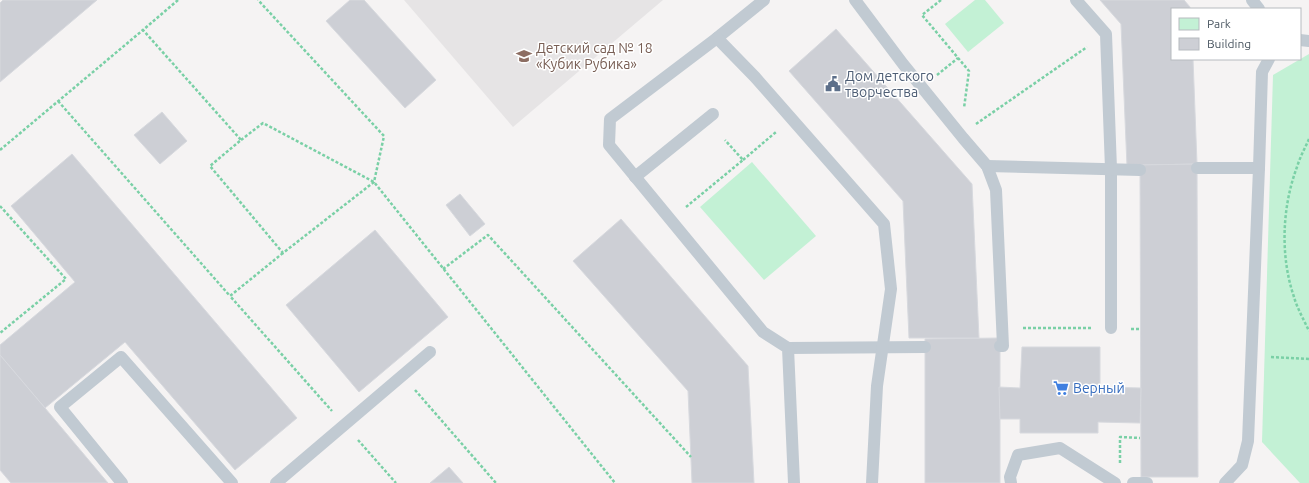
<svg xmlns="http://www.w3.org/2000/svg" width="1309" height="483" font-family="Ubuntu,sans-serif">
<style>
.education{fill:#e6e4e5}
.green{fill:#c3f1d5}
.building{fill:#cdcfd5;stroke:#d7d9de}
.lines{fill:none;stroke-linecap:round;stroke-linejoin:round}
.path{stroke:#7ad0a6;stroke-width:2.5;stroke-dasharray:3 2;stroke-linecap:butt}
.service{stroke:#c1cad2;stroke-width:12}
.labels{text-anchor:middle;stroke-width:3;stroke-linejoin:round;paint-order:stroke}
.education-label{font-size:14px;fill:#785e54;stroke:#fff;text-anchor:start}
.service-label{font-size:14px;fill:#4e5e75;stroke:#fff;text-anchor:start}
.shop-label{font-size:14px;fill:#366cbe;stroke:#fff;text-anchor:start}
</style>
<rect width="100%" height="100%" fill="#f5f3f3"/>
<polygon class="education" points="404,0 663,0 513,127"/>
<g class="green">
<polygon points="975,0 985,0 1004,23 968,52 945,24"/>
<polygon points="1309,54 1309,483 1300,483 1262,442 1273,75"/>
<polygon points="752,162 816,236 764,280 700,207"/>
</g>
<g class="building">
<polygon points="3,0 97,0 0,82 0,3"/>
<polygon points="350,0 364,0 436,80 405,108 326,21"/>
<polygon points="1100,0 1184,0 1190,7 1190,9 1172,9 1172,59 1193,59 1197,164 1140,165 1127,166 1121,24"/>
<polygon points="836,29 972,184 979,338 909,338 903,201 789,71"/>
<polygon points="162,112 187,141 160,164 134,135"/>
<polygon points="72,154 297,418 235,470 125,342 45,408 0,355 0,345 75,282 11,206"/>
<polygon points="1197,164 1198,477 1141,477 1140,165"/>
<polygon points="460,194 485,224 470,236 446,205"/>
<polygon points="621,219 748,366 754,483 692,483 688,391 573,261"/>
<polygon points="375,230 448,317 359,392 286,305"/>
<polygon points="1000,338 1000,483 925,483 925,339"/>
<polygon points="1022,347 1100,347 1100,387 1141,388 1140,423 1098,422 1098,433 1020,433 1020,419 1000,419 999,387 1020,388"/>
<polygon points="0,355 45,408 108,483 11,483 0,470"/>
<polygon points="449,467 463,483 430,483"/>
</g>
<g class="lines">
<g class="path">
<polyline points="178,0 143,30 241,140 210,166 283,253 374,182 384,136 258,0"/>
<polyline points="941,0 922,15 969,71 964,108"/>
<polyline points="937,75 958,58"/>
<polyline points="58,101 230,296"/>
<polyline points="976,124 1087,47"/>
<path d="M1309,139C1305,148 1300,157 1297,167C1282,207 1280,256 1294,297C1297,308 1304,320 1309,331"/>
<polyline points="241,140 263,123 374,182 615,483"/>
<polyline points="0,150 143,30"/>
<polyline points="743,160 776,132"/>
<polyline points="0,206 66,279 0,333"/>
<polyline points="686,207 743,160 725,140"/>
<polyline points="283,253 230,296 332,411"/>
<polyline points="443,269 488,235 691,457"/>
<polyline points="1023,328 1092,328"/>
<polyline points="1131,329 1141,329"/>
<polyline points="1271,357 1309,359"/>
<polyline points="415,390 496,483"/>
<polyline points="358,440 396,483"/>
<polyline points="1120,463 1120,437 1140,438"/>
</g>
<g class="service">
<polyline points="855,0 903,64 963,138 987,166 996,190 1003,346 1000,346"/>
<polyline points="1076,0 1106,34 1111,169 1111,328"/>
<polyline points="1252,0 1259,9"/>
<polyline points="717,38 764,0"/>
<polyline points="1300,40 1309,41"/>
<polyline points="987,166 1140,170"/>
<polyline points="1197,168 1259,168 1248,441 1242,465 1225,483"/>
<polyline points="1259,168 1262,72 1269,59"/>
<polyline points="635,177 713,114"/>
<polyline points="788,348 925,347"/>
<polyline points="122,483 60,407 121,357 232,483"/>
<polyline points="276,483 430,352"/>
<polyline points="794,483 788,348 763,332 609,145 610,119 717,38 755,77 884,224 891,289 877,386 872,483"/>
<polyline points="1011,483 1010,477 1018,455 1060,448 1115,483"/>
<polyline points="1133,483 1147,483"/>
</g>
</g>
<defs>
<symbol id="school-bare" viewBox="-9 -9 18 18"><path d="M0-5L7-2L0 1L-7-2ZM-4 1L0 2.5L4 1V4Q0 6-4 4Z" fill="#8d6e63" stroke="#fff" stroke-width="2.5" paint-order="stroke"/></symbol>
<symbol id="civic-bare" viewBox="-9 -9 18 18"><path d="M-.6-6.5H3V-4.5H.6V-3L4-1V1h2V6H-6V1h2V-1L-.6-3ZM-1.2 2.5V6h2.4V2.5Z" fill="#5c6f8a" stroke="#fff" stroke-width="2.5" paint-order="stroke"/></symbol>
<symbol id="supermarket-bare" viewBox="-9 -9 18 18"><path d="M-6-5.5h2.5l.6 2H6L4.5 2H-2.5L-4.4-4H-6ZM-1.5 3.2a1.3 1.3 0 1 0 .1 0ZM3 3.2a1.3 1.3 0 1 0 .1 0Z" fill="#3f7fe0" stroke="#fff" stroke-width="2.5" paint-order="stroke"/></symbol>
</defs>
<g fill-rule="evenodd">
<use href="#school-bare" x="513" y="45" width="22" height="22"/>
<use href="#civic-bare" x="822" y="73" width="22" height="22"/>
<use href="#supermarket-bare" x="1050" y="377" width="22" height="22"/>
</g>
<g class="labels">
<g class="education-label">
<text x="536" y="53">Детский сад № 18<tspan x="536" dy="16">«Кубик Рубика»</tspan></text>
</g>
<g class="service-label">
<text x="845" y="81">Дом детского<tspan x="845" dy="16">творчества</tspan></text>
</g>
<g class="shop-label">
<text x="1073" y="393">Верный</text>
</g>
</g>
<rect x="1171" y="8" width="130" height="52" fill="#ffffff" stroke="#b7bbc0"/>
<rect x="1179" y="18" width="20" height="12" fill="#c3f1d5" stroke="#b7bbc0"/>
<text x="1207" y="28" font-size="12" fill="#4a5661">Park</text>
<rect x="1179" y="38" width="20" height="12" fill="#cdcfd5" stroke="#b7bbc0"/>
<text x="1207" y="48" font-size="12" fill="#4a5661">Building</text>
</svg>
